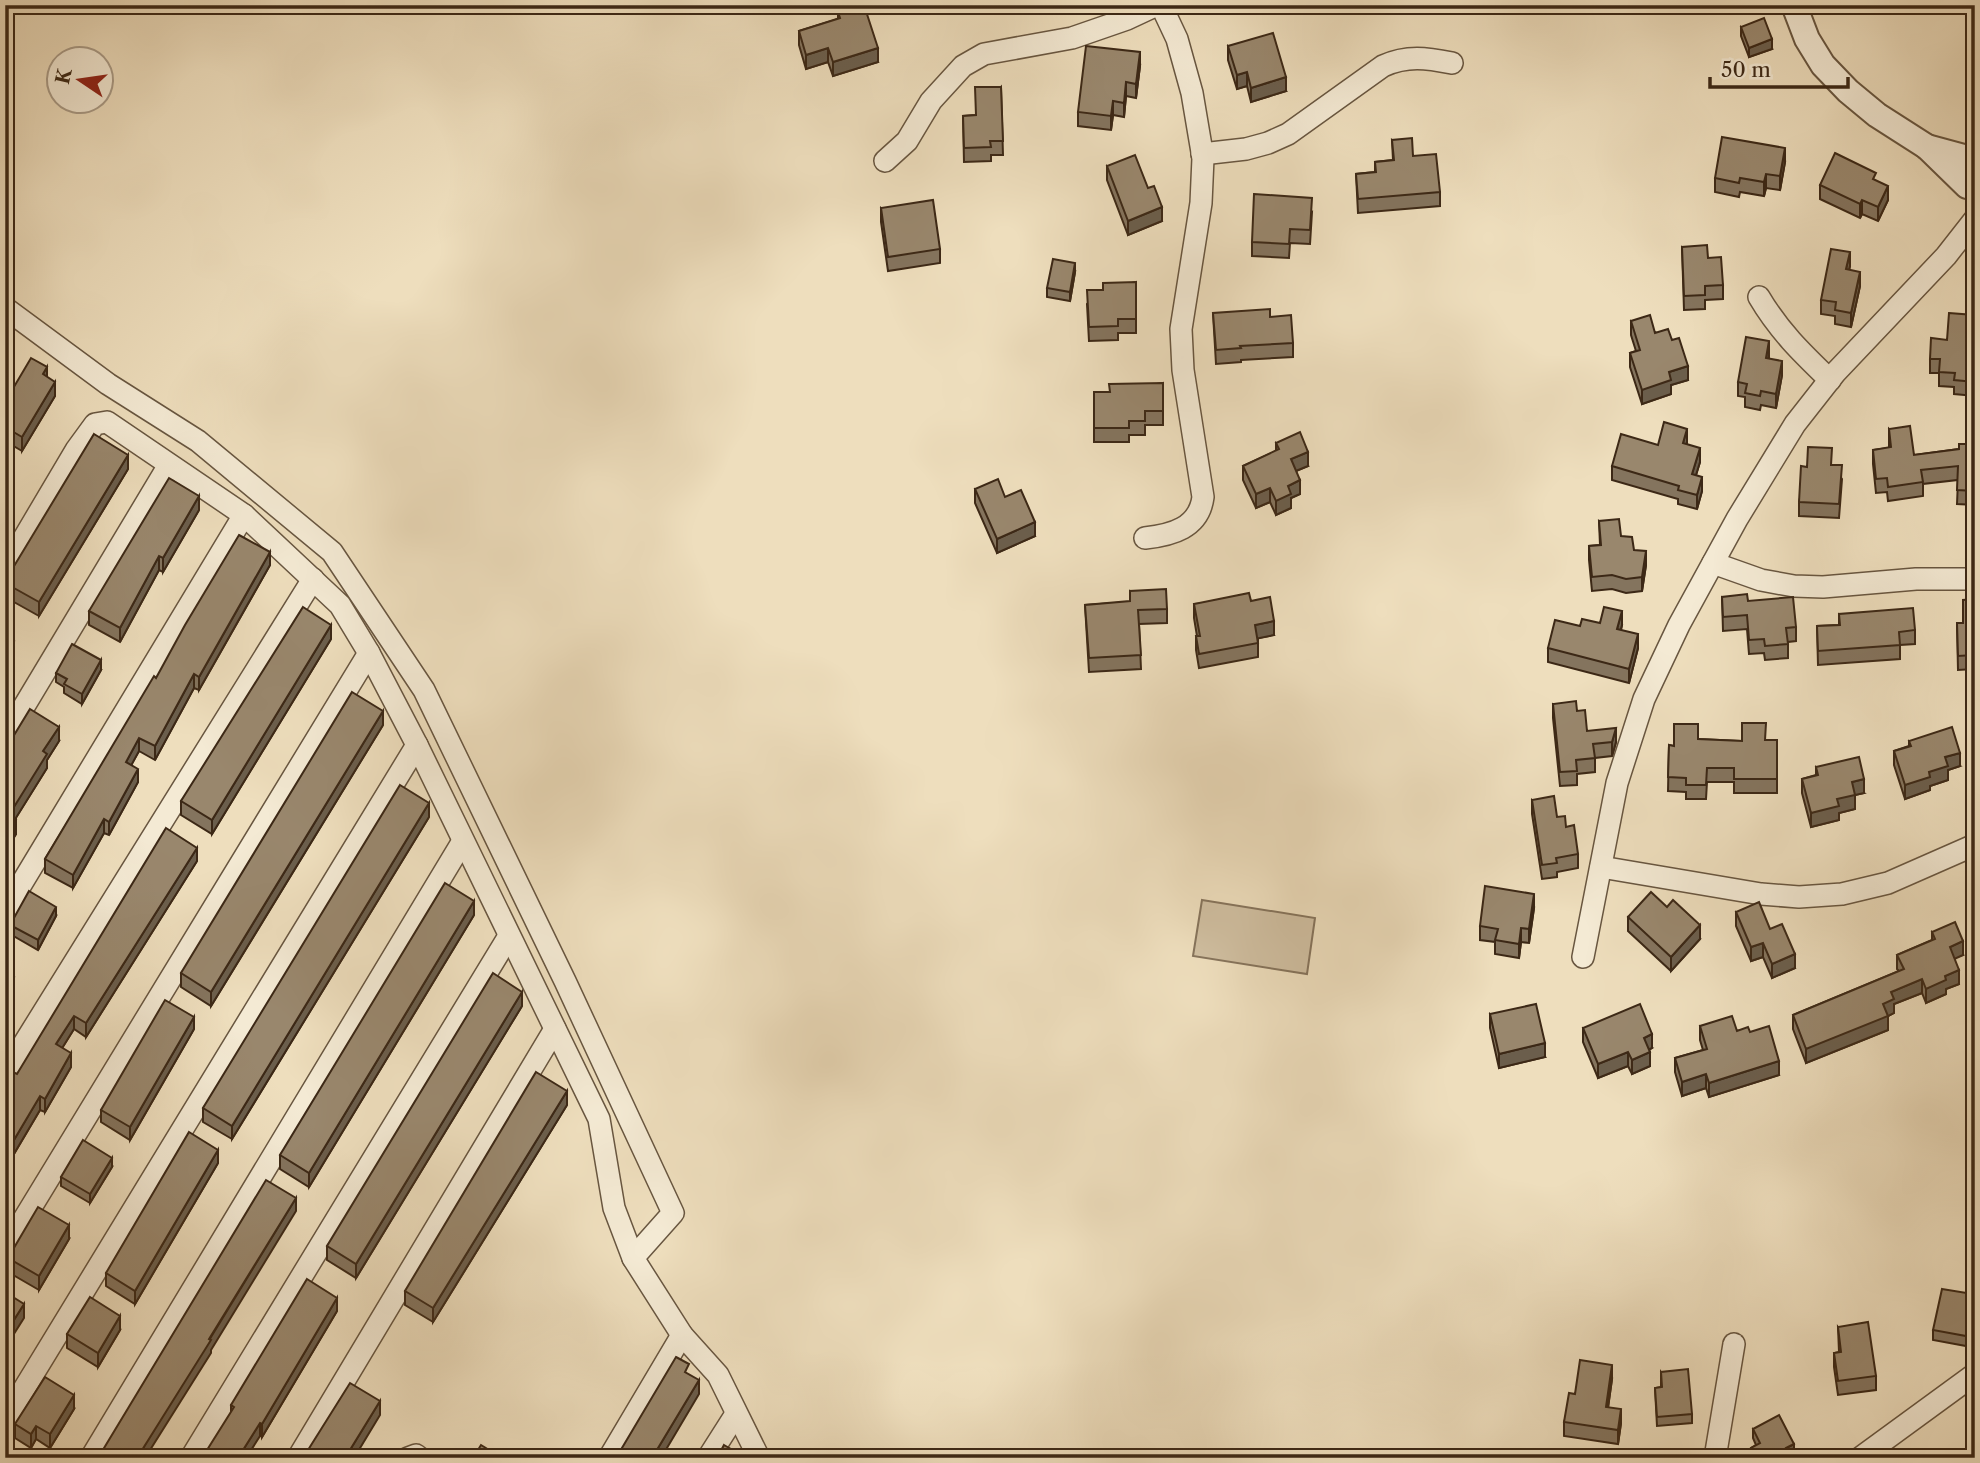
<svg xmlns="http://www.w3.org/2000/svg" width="1980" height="1463" font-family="'Libre Caslon Text',serif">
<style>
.green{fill:#d0bfa1;stroke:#86745c;stroke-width:2}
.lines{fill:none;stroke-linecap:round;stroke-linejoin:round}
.minor-casing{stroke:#685640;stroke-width:24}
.tertiary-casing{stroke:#685640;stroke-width:28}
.minor{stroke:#f4ead4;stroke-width:21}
.tertiary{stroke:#f4ead4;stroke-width:24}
.wall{fill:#84745e;stroke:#3c2816;stroke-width:2}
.shaded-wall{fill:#6b5e4c;stroke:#3c2816;stroke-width:2}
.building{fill:#99876d;stroke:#3c2816;stroke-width:2}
</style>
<rect width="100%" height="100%" fill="#eedebd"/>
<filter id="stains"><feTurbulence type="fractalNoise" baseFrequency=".00286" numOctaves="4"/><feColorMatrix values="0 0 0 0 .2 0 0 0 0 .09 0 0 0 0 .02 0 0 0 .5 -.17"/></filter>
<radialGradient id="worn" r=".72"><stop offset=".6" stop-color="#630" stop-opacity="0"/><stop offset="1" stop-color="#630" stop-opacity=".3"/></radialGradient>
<polygon class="green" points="1202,900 1315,918 1307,974 1193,956"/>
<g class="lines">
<defs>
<g id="minor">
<path d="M1202,154L1246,149L1268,143L1288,134L1383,66C1407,55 1427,58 1452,63"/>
<polyline points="885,161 907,141 931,101 963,66 984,54 1072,38 1127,19 1157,5"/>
<path d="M1759,297C1779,331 1802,353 1830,380"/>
<polyline points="5,308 108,384 198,441 332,552 424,690 565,981 673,1213 633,1258"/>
<path d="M1145,538C1172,535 1199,528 1203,497L1183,370L1181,329L1201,203L1203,158L1192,93L1177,39L1161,5"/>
<polyline points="1713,563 1761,580 1794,586 1823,587 1916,579 1975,579"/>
<polyline points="5,570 76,450 95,424 107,422 244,515 340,605 369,653 417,745 599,1119 614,1208 633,1258 682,1335 718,1375 759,1458"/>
<polyline points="5,738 169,465"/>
<polyline points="1601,867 1761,894 1799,897 1842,894 1888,883 1970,847"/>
<polyline points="5,911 244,515"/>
<polyline points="1583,957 1617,783 1644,699 1679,625 1737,519 1795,424 1835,373 1946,256 1975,219"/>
<polyline points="5,1074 313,579"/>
<polyline points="5,1250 369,653"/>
<polyline points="5,1420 417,745"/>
<polyline points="91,1458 463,841"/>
<polyline points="191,1458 509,936"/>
<polyline points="298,1458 555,1029"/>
<polyline points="408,1458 416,1455 420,1458"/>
<polyline points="609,1458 682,1335"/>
<polyline points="708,1458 736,1414"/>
<polyline points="1715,1458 1734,1344"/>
<polyline points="1860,1458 1975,1374"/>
</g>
<g id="tertiary">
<polyline points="1794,5 1807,39 1823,65 1848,91 1877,115 1927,147 1967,186"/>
<polyline points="1927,147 1975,160"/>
</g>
</defs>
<use href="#minor" class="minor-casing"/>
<use href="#tertiary" class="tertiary-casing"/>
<use href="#minor" class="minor"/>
<use href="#tertiary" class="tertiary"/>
</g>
<g class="wall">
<polygon points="1350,5 1393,5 1393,13 1350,14"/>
<polygon points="1967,5 1975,5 1975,46"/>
<polygon points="838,12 878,62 833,76 828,62 806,69 799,45 799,31 838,19"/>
<polygon points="1741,27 1772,49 1749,57 1741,36"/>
<polygon points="1228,46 1286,91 1251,102 1247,86 1237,89 1228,60"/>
<polygon points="1140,66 1136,98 1126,96 1124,117 1113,115 1111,130 1078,126 1078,112"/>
<polygon points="1001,87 1003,155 991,155 991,161 964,162 963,116 976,115"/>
<polygon points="1392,140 1413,156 1440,192 1440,206 1358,213 1356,174 1375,172 1375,162 1393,160"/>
<polygon points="1785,162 1780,190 1766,188 1764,196 1740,192 1739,197 1715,192 1715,178"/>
<polygon points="1107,166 1148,188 1162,221 1128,235 1107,180"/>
<polygon points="1876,181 1888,200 1878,221 1862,214 1860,218 1820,199 1820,185"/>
<polygon points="881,208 940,249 940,263 888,271 881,222"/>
<polygon points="1312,212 1310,244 1290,243 1289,258 1252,256 1252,242"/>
<polygon points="1682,247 1708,258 1723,285 1723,299 1705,300 1705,309 1684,310"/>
<polygon points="1850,266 1849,270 1860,286 1851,327 1835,324 1835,316 1821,314 1821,300"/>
<polygon points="1075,272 1070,301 1047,297 1047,288"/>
<polygon points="1136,282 1136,333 1118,333 1118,340 1089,341 1087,304 1103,290"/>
<polygon points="1213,313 1270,317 1293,343 1293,357 1241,360 1241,362 1216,364"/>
<polygon points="1631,321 1672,340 1688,380 1671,385 1671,394 1642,404 1630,367 1630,353 1636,351 1631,335"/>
<polygon points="1974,329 1973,337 1975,337 1975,396 1954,394 1954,387 1939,386 1939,373 1930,373 1930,359 1947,340"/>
<polygon points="1769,355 1769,358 1782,375 1776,408 1761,405 1760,410 1745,407 1745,397 1738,396 1738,382"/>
<polygon points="47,377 55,396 22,451 5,441 5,402"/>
<polygon points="1163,383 1163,425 1145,425 1145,435 1129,435 1129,442 1094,442 1094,392 1110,392"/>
<polygon points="1889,429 1914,455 1959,449 1975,444 1975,505 1957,504 1958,480 1923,484 1923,496 1888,501 1887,492 1876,493 1873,464 1873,450 1889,448"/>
<polygon points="1276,443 1308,466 1296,471 1300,494 1291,498 1291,508 1276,515 1270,502 1256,508 1243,480 1243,466 1276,451"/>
<polygon points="1687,444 1700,462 1696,475 1702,491 1697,509 1678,504 1678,499 1612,480 1612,466 1658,445"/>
<polygon points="1832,465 1842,479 1839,518 1799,516 1799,502 1807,467"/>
<polygon points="128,469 39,616 5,597 5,581"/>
<polygon points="975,489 1005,497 1035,536 997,553 975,503"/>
<polygon points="199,510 163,572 159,570 120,642 89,625 89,611"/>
<polygon points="1599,521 1621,536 1646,565 1642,591 1626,593 1612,589 1592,591 1589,560 1589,546 1600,545"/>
<polygon points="270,565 199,690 194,688 155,760 139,751 131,765 138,782 109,835 104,833 73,888 45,873 45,859 156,678"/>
<polygon points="1130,591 1167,609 1167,623 1139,624 1141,669 1089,672 1085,605 1130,602"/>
<polygon points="1722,597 1748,601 1796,627 1796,641 1788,642 1788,658 1765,660 1764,653 1749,654 1747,629 1723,631"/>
<polygon points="1975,599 1975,678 1974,678 1974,669 1958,670 1957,623 1963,623"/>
<polygon points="1251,601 1274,635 1258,638 1258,657 1199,668 1196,650 1196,636 1197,636 1194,618 1194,604"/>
<polygon points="1839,614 1915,630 1915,644 1900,645 1900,659 1818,665 1817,626 1839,625"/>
<polygon points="1600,623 1622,625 1621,630 1638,648 1629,683 1548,662 1548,648 1580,626"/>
<polygon points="331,639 212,834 181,815 181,801"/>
<polygon points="101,670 82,704 64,693 64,687 56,682 56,673"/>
<polygon points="1553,704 1577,711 1587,731 1616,742 1612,756 1595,758 1595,772 1577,774 1577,785 1560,786 1553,718"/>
<polygon points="383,725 211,1006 181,987 181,973"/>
<polygon points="1698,739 1742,741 1777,740 1777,793 1734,793 1734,782 1707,782 1706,799 1686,799 1686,792 1668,791 1669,745 1674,746"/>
<polygon points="59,741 47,760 47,768 15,819 16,834 7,849 5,848 5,750"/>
<polygon points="1909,741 1960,766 1948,770 1948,780 1930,786 1930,790 1905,799 1894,765 1894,751 1909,746"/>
<polygon points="1816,767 1864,793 1855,795 1855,809 1839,813 1839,820 1811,827 1802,793 1802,779 1816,775"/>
<polygon points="1532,800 1557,817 1578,854 1578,868 1557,872 1557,877 1542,879 1532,814"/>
<polygon points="429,817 232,1139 203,1122 203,1108"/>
<polygon points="197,861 86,1037 74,1029 62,1048 71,1067 45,1112 40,1110 5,1169 5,1084 17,1074"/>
<polygon points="1534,908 1529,943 1521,942 1519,958 1495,954 1495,942 1480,940 1480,926"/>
<polygon points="1736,912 1770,929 1795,968 1772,978 1763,957 1751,961 1736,926"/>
<polygon points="474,915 309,1187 280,1169 280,1155"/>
<polygon points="56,916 38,950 10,934 10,925"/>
<polygon points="1628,917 1700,939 1671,971 1628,931"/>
<polygon points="1932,932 1963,955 1954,958 1959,984 1946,989 1946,994 1926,1003 1922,993 1894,1004 1894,1013 1888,1016 1888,1030 1806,1063 1793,1029 1793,1015 1899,971 1897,969 1897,955 1932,940"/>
<polygon points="522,1006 356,1278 327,1260 327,1246"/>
<polygon points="1490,1014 1545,1057 1499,1068 1490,1028"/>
<polygon points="1700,1026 1750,1032 1779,1075 1709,1097 1706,1088 1682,1096 1675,1072 1675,1058 1703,1050 1700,1040"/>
<polygon points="1583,1028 1652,1048 1649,1050 1650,1066 1632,1074 1628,1066 1598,1078 1583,1042"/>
<polygon points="194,1029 130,1140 101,1122 101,1110"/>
<polygon points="567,1105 433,1322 405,1305 405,1291"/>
<polygon points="218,1163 135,1304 106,1286 106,1273"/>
<polygon points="112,1167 90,1203 61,1186 61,1177"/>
<polygon points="69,1239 39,1290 8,1272 8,1258"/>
<polygon points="1973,1304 1966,1346 1933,1340 1933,1330"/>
<polygon points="337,1311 262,1437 231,1412 231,1405"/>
<polygon points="1838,1327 1876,1376 1876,1390 1838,1395 1834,1367 1834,1353 1839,1352"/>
<polygon points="120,1330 98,1367 67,1348 67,1334"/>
<polygon points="1661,1372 1692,1414 1692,1423 1657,1426 1655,1388 1661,1387"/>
<polygon points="1612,1379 1608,1408 1621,1423 1618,1444 1564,1436 1564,1422 1575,1394"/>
<polygon points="74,1409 50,1448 36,1439 31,1448 15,1438 15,1424"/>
<polygon points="1753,1429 1794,1453 1790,1455 1791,1458 1752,1458 1751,1448 1756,1445 1753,1438"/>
</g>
<g class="shaded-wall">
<polygon points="903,5 912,5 903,9"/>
<polygon points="1772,39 1772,49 1749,57 1749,48"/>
<polygon points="828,48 828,62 806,69 806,55"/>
<polygon points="878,48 878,62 833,76 833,62"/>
<polygon points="1140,52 1140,66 1136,98 1136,84"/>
<polygon points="1247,72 1247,86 1237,89 1237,75"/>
<polygon points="1286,77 1286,91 1251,102 1251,88"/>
<polygon points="1126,82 1126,96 1124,117 1124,103"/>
<polygon points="1113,101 1113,115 1111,130 1111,116"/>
<polygon points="1785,148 1785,162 1780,190 1780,176"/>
<polygon points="1766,174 1766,188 1764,196 1764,182"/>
<polygon points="1888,186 1888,200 1878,221 1878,207"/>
<polygon points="1862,200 1862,214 1860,218 1860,204"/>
<polygon points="1162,207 1162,221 1128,235 1128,221"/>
<polygon points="1850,252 1850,266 1846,283 1846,269"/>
<polygon points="1075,263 1075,272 1070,301 1070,292"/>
<polygon points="1860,272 1860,286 1851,327 1851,313"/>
<polygon points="1769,341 1769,355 1766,372 1766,358"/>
<polygon points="1782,361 1782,375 1776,408 1776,394"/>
<polygon points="1688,366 1688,380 1671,385 1671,394 1642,404 1642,390 1669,372"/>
<polygon points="47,367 47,381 43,374"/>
<polygon points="55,382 55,396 22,451 22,437"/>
<polygon points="1687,429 1687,443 1683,457 1683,443"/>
<polygon points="1700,448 1700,462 1692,488 1692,474"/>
<polygon points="1308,452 1308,466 1291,473 1291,459"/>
<polygon points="128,455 128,469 39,616 39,602"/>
<polygon points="1702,477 1702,491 1697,509 1697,495"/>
<polygon points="1300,480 1300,494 1291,498 1291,508 1276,515 1276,501 1288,486"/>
<polygon points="1270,488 1270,502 1256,508 1256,494"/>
<polygon points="199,496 199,510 163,572 163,558"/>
<polygon points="1035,522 1035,536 997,553 997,539"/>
<polygon points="1646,551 1646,565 1642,591 1642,577"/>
<polygon points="270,552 270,565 199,690 199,677"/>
<polygon points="159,556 159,570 120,642 120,628"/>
<polygon points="1622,611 1622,625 1617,643 1617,629"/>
<polygon points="1274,621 1274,635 1255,639 1255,625"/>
<polygon points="331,625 331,639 212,834 212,820"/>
<polygon points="1638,634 1638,648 1629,683 1629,669"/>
<polygon points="14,641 14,655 5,669 5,655"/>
<polygon points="101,660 101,670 82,704 82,694"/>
<polygon points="194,674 194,688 155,760 155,746"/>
<polygon points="383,711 383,725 211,1006 211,992"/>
<polygon points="59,727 59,741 47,760 47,768 9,829 9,815 43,751"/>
<polygon points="1616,728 1616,742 1612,756 1612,742"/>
<polygon points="139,738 139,751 126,775 126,762"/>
<polygon points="1960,753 1960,766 1948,770 1948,780 1930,786 1930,790 1905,799 1905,785 1929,772 1945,757"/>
<polygon points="138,769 138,782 109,835 109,822"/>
<polygon points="1864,779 1864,793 1855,795 1855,809 1839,813 1839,820 1811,827 1811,813 1837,799 1852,782"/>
<polygon points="429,803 429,817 232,1139 232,1126"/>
<polygon points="104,819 104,833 73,888 73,875"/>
<polygon points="16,820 16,834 7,849 7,835"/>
<polygon points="197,848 197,861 86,1037 86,1023"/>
<polygon points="1534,894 1534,908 1529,943 1529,929"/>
<polygon points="474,901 474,915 309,1187 309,1173"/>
<polygon points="56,907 56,916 38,950 38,940"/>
<polygon points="1700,925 1700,939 1671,971 1671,957"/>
<polygon points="1521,928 1521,942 1519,958 1519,944"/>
<polygon points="1963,941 1963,955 1950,961 1950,947"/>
<polygon points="1763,943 1763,957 1751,961 1751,947"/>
<polygon points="1795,954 1795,968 1772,978 1772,964"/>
<polygon points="1959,970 1959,984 1946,989 1946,994 1926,1003 1926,989 1945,976"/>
<polygon points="14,977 14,991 5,1005 5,991"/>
<polygon points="1922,979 1922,993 1894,1004 1894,1013 1888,1016 1888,1030 1806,1063 1806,1049 1883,1004 1891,992"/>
<polygon points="522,992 522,1006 356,1278 356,1264"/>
<polygon points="74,1016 74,1029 56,1058 56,1044"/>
<polygon points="194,1017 194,1029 130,1140 130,1127"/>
<polygon points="1652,1034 1652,1048 1644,1052 1644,1038"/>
<polygon points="1545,1043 1545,1057 1499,1068 1499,1054"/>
<polygon points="1628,1052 1628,1066 1598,1078 1598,1064"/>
<polygon points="1650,1052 1650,1066 1632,1074 1632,1060"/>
<polygon points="71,1053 71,1067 45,1112 45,1099"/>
<polygon points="1779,1061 1779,1075 1709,1097 1709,1083"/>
<polygon points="1706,1074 1706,1088 1682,1096 1682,1082"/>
<polygon points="567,1091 567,1105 433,1322 433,1308"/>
<polygon points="40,1096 40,1110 5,1169 5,1155"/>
<polygon points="218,1150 218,1163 135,1304 135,1291"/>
<polygon points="112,1158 112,1167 90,1203 90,1194"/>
<polygon points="296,1198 296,1211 211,1350 211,1353 145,1458 137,1458"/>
<polygon points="69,1225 69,1239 39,1290 39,1276"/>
<polygon points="1973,1294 1973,1304 1966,1346 1966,1336"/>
<polygon points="337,1298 337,1311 262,1437 262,1424"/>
<polygon points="24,1304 24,1318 5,1348 5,1334"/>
<polygon points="120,1316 120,1330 98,1367 98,1353"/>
<polygon points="1612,1365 1612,1379 1606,1421 1606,1407"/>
<polygon points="699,1380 699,1394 661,1458 652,1458"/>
<polygon points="74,1395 74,1409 50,1448 50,1434"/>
<polygon points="380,1401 380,1415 354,1458 345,1458"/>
<polygon points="1621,1409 1621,1423 1618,1444 1618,1430"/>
<polygon points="260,1423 260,1436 246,1458 238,1458"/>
<polygon points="36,1426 36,1439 31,1448 31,1434"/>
<polygon points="1794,1444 1794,1453 1786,1458 1786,1448"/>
</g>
<g class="building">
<polygon points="858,5 864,5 878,48 833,62 828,48 806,55 799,31 840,18 838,12"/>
<polygon points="1970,5 1975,5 1975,32"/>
<polygon points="1764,18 1772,39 1749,48 1741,27"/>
<polygon points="1273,33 1286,77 1251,88 1247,72 1237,75 1228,46"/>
<polygon points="1086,46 1140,52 1136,84 1126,82 1124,103 1113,101 1111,116 1078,112"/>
<polygon points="975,87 1001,87 1003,141 990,141 991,147 964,148 963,116 976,115"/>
<polygon points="1722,137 1785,148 1780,176 1766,174 1764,182 1740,178 1739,183 1715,178"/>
<polygon points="1412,138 1413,156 1436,154 1440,192 1358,199 1356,174 1376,172 1375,162 1394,160 1392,140"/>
<polygon points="1835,153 1876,173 1873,179 1888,186 1878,207 1862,200 1860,204 1820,185"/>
<polygon points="1135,155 1148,188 1154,186 1162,207 1128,221 1107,166"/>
<polygon points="1254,194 1312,198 1310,230 1290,229 1289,244 1252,242"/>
<polygon points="933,200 940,249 888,257 881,208"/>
<polygon points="1707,245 1708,258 1721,257 1723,285 1705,286 1705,295 1684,296 1682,247"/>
<polygon points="1831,249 1850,252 1846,269 1860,272 1851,313 1835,310 1836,302 1821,300"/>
<polygon points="1053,259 1075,263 1070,292 1047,288"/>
<polygon points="1136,282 1136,319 1118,319 1118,326 1089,327 1087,290 1103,290 1103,283"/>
<polygon points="1270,309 1270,317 1291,315 1293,343 1240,346 1241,348 1216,350 1213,313"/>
<polygon points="1949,313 1974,315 1972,337 1975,337 1975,382 1954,380 1955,373 1939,372 1940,359 1930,359 1931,338 1947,340"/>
<polygon points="1650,315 1655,333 1668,329 1672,340 1679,338 1688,366 1669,372 1671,380 1642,390 1630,353 1640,350 1631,321"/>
<polygon points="1746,337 1769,341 1766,358 1782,361 1776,394 1761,391 1760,396 1745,393 1747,384 1738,382"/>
<polygon points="31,358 47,367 43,374 55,382 22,437 5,427 5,402"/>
<polygon points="1163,383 1163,411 1145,411 1145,421 1129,421 1129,428 1094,428 1094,392 1110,392 1109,384"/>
<polygon points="1664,422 1687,429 1683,443 1700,448 1692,474 1702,477 1697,495 1678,490 1679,486 1612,466 1621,434 1658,445"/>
<polygon points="1910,426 1914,455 1959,449 1959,444 1975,444 1975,491 1957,490 1958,466 1921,470 1923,482 1888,487 1887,478 1876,479 1873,450 1891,447 1889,429"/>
<polygon points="1300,432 1308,452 1291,459 1300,480 1288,486 1291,494 1276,501 1270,488 1256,494 1243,466 1279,449 1276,443"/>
<polygon points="94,434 128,455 39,602 5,583 5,581"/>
<polygon points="1808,447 1832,448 1831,465 1842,465 1839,504 1799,502 1801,466 1807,467"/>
<polygon points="169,478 199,496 163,558 159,556 120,628 89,611"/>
<polygon points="998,479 1005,497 1021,490 1035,522 997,539 975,489"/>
<polygon points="1619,519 1621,536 1632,537 1634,550 1646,551 1642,577 1626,579 1612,575 1592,577 1589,546 1601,545 1599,521"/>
<polygon points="239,535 270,552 199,677 194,674 155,746 139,738 126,762 138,769 109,822 104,819 73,875 45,859 154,676 156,678 185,625"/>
<polygon points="1166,589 1167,609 1138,610 1141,655 1089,658 1085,605 1130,601 1130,591"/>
<polygon points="1249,593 1251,601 1270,597 1274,621 1255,625 1258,643 1199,654 1196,636 1200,636 1194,604"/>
<polygon points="1747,594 1748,601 1793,597 1796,627 1786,628 1788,644 1765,646 1764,639 1749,640 1747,615 1723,617 1722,597"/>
<polygon points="1975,599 1975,664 1974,664 1974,655 1958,656 1957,623 1963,623 1963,600"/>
<polygon points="303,607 331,625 212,820 181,801"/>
<polygon points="1604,607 1622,611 1617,629 1638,634 1629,669 1548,648 1555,620 1580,626 1582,619 1600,623"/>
<polygon points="1913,608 1915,630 1899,632 1900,645 1818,651 1817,626 1840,625 1839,614"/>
<polygon points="5,636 14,641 5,655"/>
<polygon points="72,644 101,660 82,694 64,684 67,679 56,673"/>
<polygon points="352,692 383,711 211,992 181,973"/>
<polygon points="1576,701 1577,711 1585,710 1587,731 1616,728 1612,742 1593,744 1595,758 1576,760 1577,771 1560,772 1553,704"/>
<polygon points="30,709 59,727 43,751 47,754 9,815 16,820 7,835 5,834 5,750"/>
<polygon points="1742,723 1766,723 1765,740 1777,740 1777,779 1734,779 1734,768 1707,768 1706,785 1686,785 1686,778 1668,777 1669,745 1674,746 1674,724 1698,724 1698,739 1742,741"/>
<polygon points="1952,727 1960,753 1945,757 1948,766 1929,772 1930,777 1905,785 1894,751 1911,746 1909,741"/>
<polygon points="1859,757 1864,779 1852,782 1855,795 1837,799 1839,806 1811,813 1802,779 1818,775 1816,767"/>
<polygon points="400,785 429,803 232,1126 203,1108"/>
<polygon points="1554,796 1557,817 1565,816 1566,827 1574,825 1578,854 1556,858 1557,863 1542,865 1532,800"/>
<polygon points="166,828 197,848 86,1023 74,1016 56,1044 71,1053 45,1099 40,1096 5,1155 5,1084 13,1072 17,1074"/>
<polygon points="445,883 474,901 309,1173 280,1155"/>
<polygon points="1485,886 1534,894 1529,929 1521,928 1519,944 1495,940 1498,929 1480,926"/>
<polygon points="29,891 56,907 38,940 10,925"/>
<polygon points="1651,892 1667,907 1673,900 1700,925 1671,957 1628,917"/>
<polygon points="1759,902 1770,929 1782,924 1795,954 1772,964 1763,943 1751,947 1736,912"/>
<polygon points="1955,922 1963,941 1950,947 1959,970 1945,976 1946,980 1926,989 1922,979 1891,992 1894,999 1883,1004 1888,1016 1806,1049 1793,1015 1904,969 1897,955 1935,939 1932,932"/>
<polygon points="5,972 14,977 5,991"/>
<polygon points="493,973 522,992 356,1264 327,1246"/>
<polygon points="165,1000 194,1017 130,1127 101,1110"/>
<polygon points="1536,1004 1545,1043 1499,1054 1490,1014"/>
<polygon points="1640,1004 1652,1034 1644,1038 1650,1052 1632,1060 1628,1052 1598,1064 1583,1028"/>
<polygon points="1732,1016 1737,1031 1748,1027 1750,1032 1769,1026 1779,1061 1709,1083 1706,1074 1682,1082 1675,1058 1707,1049 1700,1026"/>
<polygon points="536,1072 567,1091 433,1308 405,1291"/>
<polygon points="189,1132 218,1150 135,1291 106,1273"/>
<polygon points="83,1140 112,1158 90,1194 61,1177"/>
<polygon points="266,1180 296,1198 209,1339 211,1340 137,1458 98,1458"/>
<polygon points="38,1207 69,1225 39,1276 8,1258"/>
<polygon points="307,1279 337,1298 262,1424 260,1423 238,1458 202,1458 234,1407 231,1405"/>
<polygon points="1942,1289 1973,1294 1966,1336 1933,1330"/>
<polygon points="5,1292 24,1304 5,1334"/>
<polygon points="90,1297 120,1316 98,1353 67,1334"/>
<polygon points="1868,1322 1876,1376 1838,1381 1834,1353 1841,1352 1838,1327"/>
<polygon points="676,1357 689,1364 685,1372 699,1380 652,1458 616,1458"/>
<polygon points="1580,1360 1612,1365 1606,1407 1621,1409 1618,1430 1564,1422 1569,1393 1575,1394"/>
<polygon points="1688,1369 1692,1414 1657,1417 1655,1388 1662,1387 1661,1372"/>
<polygon points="45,1377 74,1395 50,1434 36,1426 31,1434 15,1424"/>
<polygon points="350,1383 380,1401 345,1458 303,1458"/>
<polygon points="1779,1415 1794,1444 1786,1448 1791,1458 1756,1458 1751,1448 1760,1443 1753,1429"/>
<polygon points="481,1445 499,1456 498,1458 473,1458"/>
<polygon points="724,1445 738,1453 735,1458 717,1458"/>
</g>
<rect width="1980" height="1463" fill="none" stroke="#eedebd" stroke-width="28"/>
<rect x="7" y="7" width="1966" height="1449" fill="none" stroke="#3c2816" stroke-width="3.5"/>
<rect x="14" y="14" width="1952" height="1435" fill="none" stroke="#3c2816" stroke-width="2"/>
<g transform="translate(80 80) rotate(283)"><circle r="33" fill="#f4ead4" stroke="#aa9c88" stroke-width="2"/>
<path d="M0-5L12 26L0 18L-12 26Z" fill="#8f2418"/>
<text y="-10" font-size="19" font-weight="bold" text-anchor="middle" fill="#3c2816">K</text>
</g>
<path d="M1710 77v10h138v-10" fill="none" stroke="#3c2816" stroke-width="3.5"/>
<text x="1721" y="77" font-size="21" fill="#3c2816" stroke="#f4ead4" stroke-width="5" paint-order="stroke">50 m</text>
<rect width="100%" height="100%" filter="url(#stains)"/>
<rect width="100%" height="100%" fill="url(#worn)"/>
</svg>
